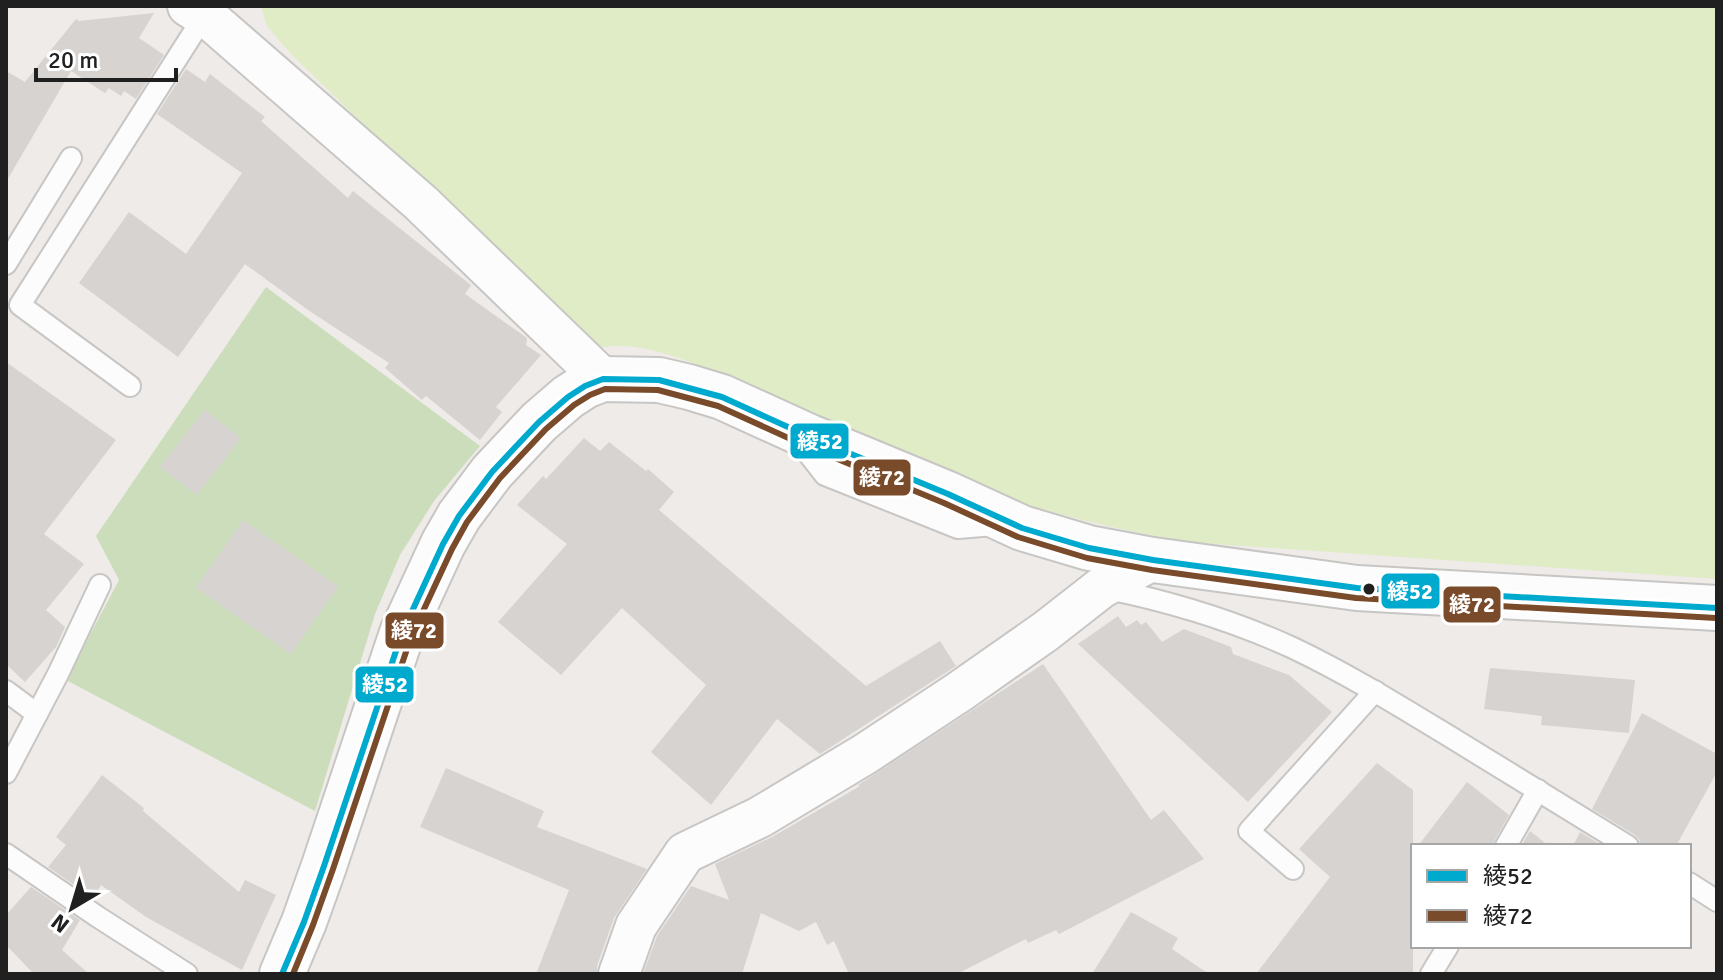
<svg xmlns="http://www.w3.org/2000/svg" width="1723" height="980" font-family="Signika,'Noto Sans JP',sans-serif">
<style>
.grass{fill:#dfecc5}
.forest{fill:#ccddbc}
.building{fill:#d6d3d1}
.lines{fill:none;stroke-linecap:round;stroke-linejoin:round}
.service-casing{stroke:#c7c6c4;stroke-width:24}
.minor-casing{stroke:#c7c6c4;stroke-width:44}
.tertiary-casing{stroke:#c7c6c4;stroke-width:48}
.service{stroke:#fcfcfc;stroke-width:20}
.minor{stroke:#fcfcfc;stroke-width:40}
.tertiary{stroke:#fcfcfc;stroke-width:44}
.bus-1-casing{stroke:#fff;stroke-width:12}
.bus-2-casing{stroke:#fff;stroke-width:12}
.bus-1{stroke:#00a9ce;stroke-width:6}
.bus-2{stroke:#7a4b2a;stroke-width:6}
.bus-dot{fill:#202020;stroke:#fff;stroke-width:3}
.line-badge{stroke:#fff;stroke-width:3}
.badge-label{font-size:22px;text-anchor:middle;font-weight:bold;fill:#fff}
</style>
<rect width="100%" height="100%" fill="#eeebe8"/>
<path class="grass" d="M261,6H1717V579L1188,542C1110,528 1040,512 966,483C909,461 853,436 798,412C745,388 657,335 599,348L431,190L291,54L267,26Z"/>
<polygon class="forest" points="266,287 480,446 434,501 400,555 375,614 315,811 66,680 119,580 96,536"/>
<g class="building">
<polygon points="154,13 139,38 164,55 136,99 124,91 121,96 109,88 105,93 71,71 6,182 6,71 25,82 76,19 79,21"/>
<polygon points="186,69 205,82 210,74 265,117 261,121 348,198 353,191 471,285 465,294 527,338 526,345 541,355 496,407 502,412 480,440 426,396 422,400 385,368 389,363 308,310 245,264 178,357 79,283 129,212 186,254 242,173 157,114"/>
<polygon points="6,362 116,440 44,534 84,564 46,610 65,627 56,647 25,682 6,664"/>
<polygon points="205,410 241,438 197,495 160,467"/>
<polygon points="584,438 600,451 609,442 646,471 648,469 674,492 659,510 866,686 940,641 956,666 820,754 777,719 711,805 651,752 706,685 622,608 561,675 498,622 567,544 517,505 543,476 546,479"/>
<polygon points="243,520 338,586 291,654 196,588"/>
<polygon points="1118,616 1126,627 1137,620 1141,625 1146,622 1162,642 1184,629 1231,647 1233,654 1289,675 1332,712 1248,802 1078,644"/>
<polygon points="1043,664 1151,820 1164,810 1204,859 1059,934 1056,930 1028,943 1026,939 957,974 849,974 834,941 827,945 816,922 799,931 761,913 742,974 643,974 657,936 691,886 729,900 715,864 772,837 860,786 858,785"/>
<polygon points="1490,668 1635,680 1629,733 1541,725 1542,716 1484,709"/>
<polygon points="1642,713 1717,754 1717,772 1676,846 1641,846 1639,839 1635,835 1592,809"/>
<polygon points="1377,763 1413,790 1413,974 1256,974 1330,877 1299,849"/>
<polygon points="446,768 544,811 537,827 647,869 614,918 597,966 597,974 536,974 569,890 420,827"/>
<polygon points="102,775 144,808 143,811 239,892 245,880 276,895 242,970 146,917 101,885 93,898 48,867 66,845 56,837"/>
<polygon points="1467,782 1509,815 1495,840 1493,846 1418,846"/>
<polygon points="1530,831 1549,846 1521,846"/>
<polygon points="1580,832 1603,846 1573,846"/>
<polygon points="31,887 80,920 62,950 89,974 34,974 6,945 6,915"/>
<polygon points="1131,912 1178,938 1172,949 1209,974 1092,974"/>
</g>
<g class="lines">
<defs>
<g id="service">
<polyline points="6,264 71,158"/>
<polyline points="130,386 20,305 204,16"/>
<polyline points="800,443 825,475 958,528 994,525"/>
<path d="M1108,589C1172,602 1234,621 1293,648C1350,675 1404,709 1457,741C1514,776 1571,811 1628,846"/>
<polyline points="6,691 37,714"/>
<polyline points="6,773 58,674 100,585"/>
<polyline points="1506,846 1538,790"/>
<polyline points="6,854 98,917 187,974"/>
<polyline points="1293,869 1249,831 1375,691"/>
<polyline points="1689,883 1717,901"/>
<polyline points="1431,974 1448,946"/>
</g>
<g id="minor">
<polyline points="188,6 213,22 421,203 603,379"/>
<polyline points="619,974 636,926 685,853 760,817 865,754 959,692 1046,631 1101,588 1153,560"/>
</g>
<polyline id="tertiary" points="282,974 304,922 324,866 402,633 443,544 459,516 492,472 539,422 568,397 585,386 603,379 659,380 689,387 722,397 810,437 948,494 1022,528 1089,548 1153,560 1357,588 1717,608"/>
</defs>
<use href="#service" class="service-casing"/>
<use href="#minor" class="minor-casing"/>
<use href="#tertiary" class="tertiary-casing"/>
<use href="#service" class="service"/>
<use href="#minor" class="minor"/>
<use href="#tertiary" class="tertiary"/>
<defs>
<polyline id="bus-1" points="282,974 304,922 324,866 402,633 443,544 459,516 492,472 539,422 568,397 585,386 603,379 659,380 722,397 810,437 948,494 1022,528 1089,548 1153,560 1357,588 1717,608"/>
<polyline id="bus-2" points="293,974 313,925 333,869 411,637 452,549 467,522 500,478 546,429 574,405 590,395 605,389 658,390 718,406 806,446 944,503 1018,537 1087,558 1152,570 1356,598 1716,618"/>
</defs>
<use href="#bus-1" class="bus-1-casing"/>
<use href="#bus-2" class="bus-2-casing"/>
<use href="#bus-1" class="bus-1"/>
<use href="#bus-2" class="bus-2"/>
</g>
<circle class="bus-dot" cx="1369" cy="589" r="7"/>
<g class="line-badge">
<rect x="789" y="422" width="61" height="38" rx="8" fill="#00a9ce"/>
<rect x="852" y="458" width="60" height="39" rx="8" fill="#7a4b2a"/>
<rect x="1380" y="572" width="61" height="38" rx="8" fill="#00a9ce"/>
<rect x="1442" y="585" width="60" height="39" rx="8" fill="#7a4b2a"/>
<rect x="384" y="611" width="61" height="39" rx="8" fill="#7a4b2a"/>
<rect x="354" y="665" width="61" height="39" rx="8" fill="#00a9ce"/>
</g>
<g class="badge-label">
<text x="820" y="449">綾52</text>
<text x="882" y="485">綾72</text>
<text x="1410" y="599">綾52</text>
<text x="1472" y="612">綾72</text>
<text x="414" y="638">綾72</text>
<text x="385" y="692">綾52</text>
</g>
<rect width="1723" height="980" fill="none" stroke="#202020" stroke-width="16"/>
<rect x="1411" y="844" width="280" height="104" fill="#ffffff" stroke="#a6a6a6" stroke-width="2"/>
<rect x="1427" y="870" width="40" height="12" fill="#00a9ce" stroke="#a6a6a6" stroke-width="2"/>
<text x="1483" y="884" font-size="24" fill="#202020">綾52</text>
<rect x="1427" y="910" width="40" height="12" fill="#7a4b2a" stroke="#a6a6a6" stroke-width="2"/>
<text x="1483" y="924" font-size="24" fill="#202020">綾72</text>
<g transform="translate(72 908) rotate(218)" stroke="#ffffff" stroke-width="6" paint-order="stroke">
<path d="M0-6L14 30L0 20L-14 30Z" fill="#202020"/>
<text y="-12" font-size="22" font-weight="bold" text-anchor="middle" fill="#202020">N</text>
</g>
<path d="M36 68v12h140v-12" fill="none" stroke="#202020" stroke-width="4"/>
<text x="48" y="68" font-size="24" fill="#202020" stroke="#ffffff" stroke-width="6" paint-order="stroke">20 m</text>
</svg>
